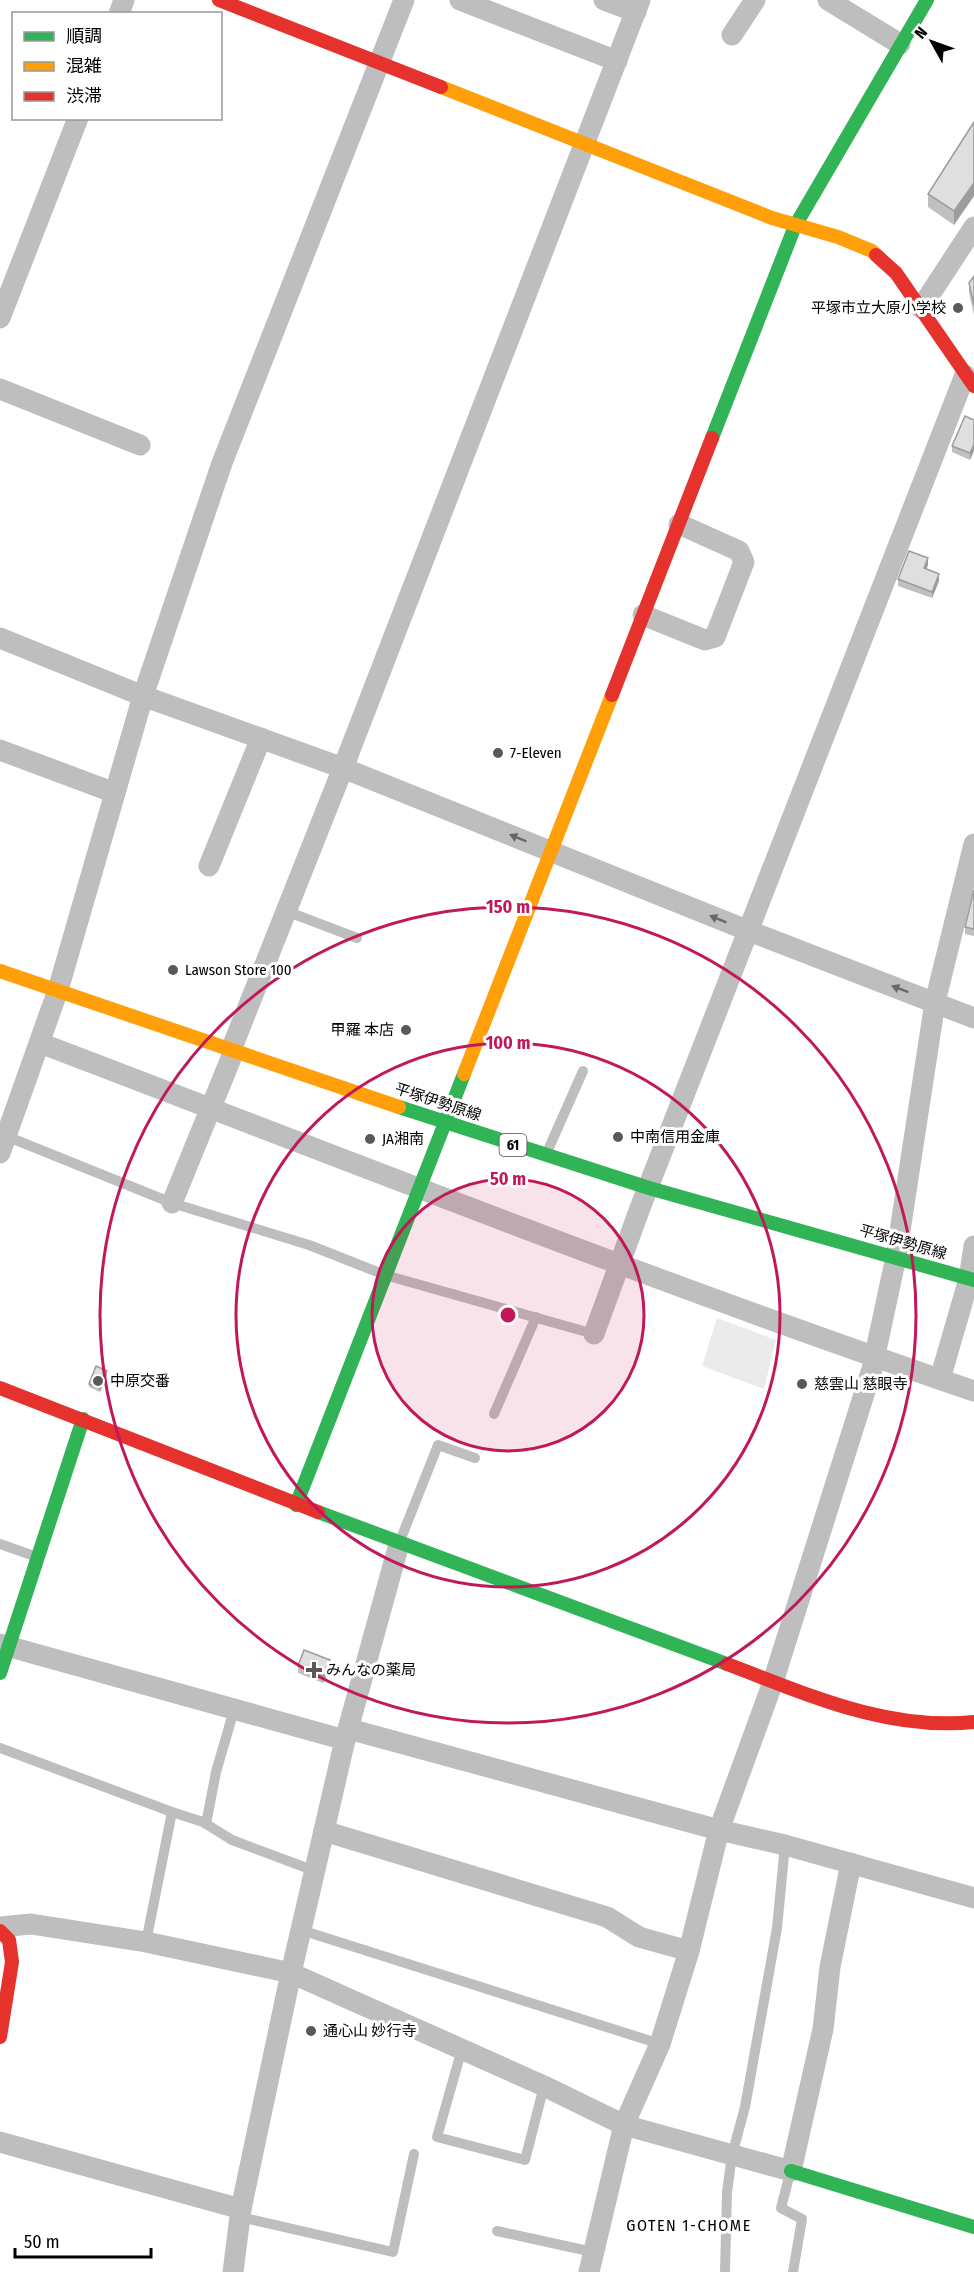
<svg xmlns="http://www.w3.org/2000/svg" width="974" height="2272" font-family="'Fira Sans Condensed','Noto Sans JP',sans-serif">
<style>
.green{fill:#ebebeb}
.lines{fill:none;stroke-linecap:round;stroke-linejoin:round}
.lane{stroke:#bebebe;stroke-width:10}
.street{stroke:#bebebe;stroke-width:21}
.fast{stroke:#30b455;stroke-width:14}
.slow{stroke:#ff9f0a;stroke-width:14}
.jam{stroke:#e5322d;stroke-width:14}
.wall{fill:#c0c0c0}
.shaded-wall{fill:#9c9c9c}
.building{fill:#dfdfdf;stroke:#9c9c9c;stroke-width:1.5}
.oneway{fill:#686868}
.ring{fill:none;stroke:#c2185b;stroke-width:3}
.poi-dot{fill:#595959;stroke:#fff;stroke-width:2}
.labels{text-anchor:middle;stroke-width:6;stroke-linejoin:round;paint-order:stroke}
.shield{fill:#fff;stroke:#4c4c4c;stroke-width:1.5}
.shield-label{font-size:14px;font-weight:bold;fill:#000}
.poi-label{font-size:15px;fill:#000;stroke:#fff;text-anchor:start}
.street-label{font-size:15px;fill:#000;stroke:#fff}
.neighbourhood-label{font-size:16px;letter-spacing:1.5px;fill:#000;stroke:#fff}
.centre{fill:#c2185b;stroke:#fff;stroke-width:3}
.ring-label{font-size:18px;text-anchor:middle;font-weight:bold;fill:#c2185b;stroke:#fff;stroke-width:6;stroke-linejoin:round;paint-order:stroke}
</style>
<rect width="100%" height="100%" fill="#fff"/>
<polygon class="green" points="717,1318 776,1340 764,1389 702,1366"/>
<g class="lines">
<g class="lane">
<polyline points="286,911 357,938"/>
<polyline points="6,1136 172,1203 309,1245 385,1275 594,1334"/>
<polyline points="548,1150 583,1071"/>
<polyline points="494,1414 536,1317"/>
<polyline points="400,1541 438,1445 475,1458"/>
<polyline points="0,1544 37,1557"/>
<polyline points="0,1748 172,1812 203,1822 232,1840 315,1871"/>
<polyline points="206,1824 216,1772 234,1710"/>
<polyline points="301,1930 660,2044"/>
<polyline points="146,1942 172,1812"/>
<polyline points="462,2049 437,2137 525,2160 544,2086"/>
<polyline points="790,2173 781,2208 802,2219 793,2272"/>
<polyline points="240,2217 393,2252 414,2154"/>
<polyline points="497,2231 593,2252"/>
<polyline points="725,2272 727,2192 732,2155 745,2107 777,1928 785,1845"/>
</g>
<g class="street">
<polyline points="460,0 617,61"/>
<polyline points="604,0 636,12"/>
<polyline points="828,0 900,44"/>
<polyline points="119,14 124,0"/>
<polyline points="732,35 755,0"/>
<polyline points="921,308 974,227"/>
<polyline points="0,318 78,118"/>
<polyline points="0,389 140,445"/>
<polyline points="643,615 705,640 715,637 744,562 739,551 679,524"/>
<polyline points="0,638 143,696 343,768 749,931 974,1018"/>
<polyline points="0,750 115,793"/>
<polyline points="209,866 261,738"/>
<path d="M40,1043C350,1161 659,1284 974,1391"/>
<polyline points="231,1050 343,768 640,0"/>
<polyline points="0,1153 58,990 143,696 222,463 404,0"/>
<polyline points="172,1203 234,1051"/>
<polyline points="594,1334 640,1208 965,375"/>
<polyline points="940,1379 969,1279 974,1246"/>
<polyline points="0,1644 345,1740"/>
<polyline points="349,1729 719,1830 785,1845 974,1898"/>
<polyline points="324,1831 607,1917 639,1937 689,1951"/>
<polyline points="0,1927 31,1924 146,1942 291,1973 544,2086 624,2125 791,2171 823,2029 830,1967 851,1863"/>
<polyline points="0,2142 241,2209"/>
<polyline points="233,2272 241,2209 291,1973 345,1740 399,1544"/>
<polyline points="589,2272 624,2125 660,2044 689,1951 719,1830 773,1682 872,1369 896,1257 935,1002 974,844"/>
</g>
<g class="fast">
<polyline points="712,438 795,226 927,0"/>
<polyline points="399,1107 649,1188 974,1280"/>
<polyline points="296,1505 464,1074"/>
<polyline points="318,1512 727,1664"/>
<polyline points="0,1673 83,1419"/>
<polyline points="791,2171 974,2227"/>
</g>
<g class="slow">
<polyline points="441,87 772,218 838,237 872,251 876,255"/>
<polyline points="0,971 399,1107"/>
<polyline points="464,1074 612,695"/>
</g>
<g class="jam">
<polyline points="219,0 441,87"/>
<polyline points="876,255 896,273 974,386"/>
<polyline points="612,695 712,438"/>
<polyline points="0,1388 318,1512"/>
<path d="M727,1664C807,1694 886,1731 974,1722"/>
<polyline points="0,1931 9,1940 12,1962 0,2037"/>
</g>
</g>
<g class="wall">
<polygon points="974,122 954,225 928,207 928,194"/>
<polygon points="974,276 974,315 969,293 969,283"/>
<polygon points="974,420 970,460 952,452 952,446"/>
<polygon points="928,565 926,569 939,581 932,598 898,586 898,579"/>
<polygon points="974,890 974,936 965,934 965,927"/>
<polygon points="107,1374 100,1392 89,1387 89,1384"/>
<polygon points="298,1666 330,1667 323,1683 298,1673"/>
</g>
<g class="shaded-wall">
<polygon points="974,183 974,196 954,225 954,211"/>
<polygon points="974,444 974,451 970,460 970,453"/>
<polygon points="928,558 928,565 924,575 924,568"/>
<polygon points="939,574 939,581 932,598 932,592"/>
<polygon points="107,1371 107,1374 100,1392 100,1388"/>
<polygon points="330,1660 330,1667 323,1683 323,1676"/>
</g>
<g class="building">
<polygon points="974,122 974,183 954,211 928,194"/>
<polygon points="974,276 974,305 969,283"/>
<polygon points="965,416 974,420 974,444 970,453 952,446"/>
<polygon points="909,551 928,558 924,568 939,574 932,592 898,579"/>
<polygon points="974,890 974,929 965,927"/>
<polygon points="96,1366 107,1371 100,1388 89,1384"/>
<polygon points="304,1650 330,1660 323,1676 298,1666"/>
</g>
<defs><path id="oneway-solid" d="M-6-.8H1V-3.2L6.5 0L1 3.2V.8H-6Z" transform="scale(1.5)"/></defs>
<g class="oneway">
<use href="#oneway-solid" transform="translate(518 838) rotate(-158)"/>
<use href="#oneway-solid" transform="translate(718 919) rotate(-158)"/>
<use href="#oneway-solid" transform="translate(900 989) rotate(-159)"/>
</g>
<circle cx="508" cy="1315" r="136" fill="#c2185b" fill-opacity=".12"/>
<g class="ring">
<circle cx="508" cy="1315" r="136"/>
<circle cx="508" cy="1315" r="272"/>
<circle cx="508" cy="1315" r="408"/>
</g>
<g class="poi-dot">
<circle cx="958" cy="308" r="6"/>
<circle cx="498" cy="753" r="6"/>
<circle cx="173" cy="970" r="6"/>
<circle cx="406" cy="1030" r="6"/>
<circle cx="618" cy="1137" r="6"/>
<circle cx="370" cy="1139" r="6"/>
<circle cx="98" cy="1381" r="6"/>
<circle cx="802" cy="1384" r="6"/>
<path d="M311 1661h6v6h6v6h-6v6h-6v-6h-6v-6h6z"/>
<circle cx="311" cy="2031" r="6"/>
</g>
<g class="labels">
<rect class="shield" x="499.5" y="1134" width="27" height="22" rx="4.5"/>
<g class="shield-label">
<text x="513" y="1150">61</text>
</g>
<g class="poi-label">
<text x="946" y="313" text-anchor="end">平塚市立大原小学校</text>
<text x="510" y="758">7-Eleven</text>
<text x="185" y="975">Lawson Store 100</text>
<text x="394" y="1035" text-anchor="end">甲羅 本店</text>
<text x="630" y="1142">中南信用金庫</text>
<text x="382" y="1144">JA湘南</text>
<text x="110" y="1386">中原交番</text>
<text x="814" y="1389">慈雲山 慈眼寺</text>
<text x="326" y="1675">みんなの薬局</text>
<text x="323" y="2036">通心山 妙行寺</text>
</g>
<g class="street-label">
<text transform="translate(438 1102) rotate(18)" y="5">平塚伊勢原線</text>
<text transform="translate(903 1242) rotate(16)" y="5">平塚伊勢原線</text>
</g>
<g class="neighbourhood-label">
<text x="689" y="2231">GOTEN 1-CHOME</text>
</g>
</g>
<circle cx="508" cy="1315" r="9" class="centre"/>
<g class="ring-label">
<text x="508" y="913">150 m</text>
<text x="508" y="1049">100 m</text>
<text x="508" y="1185">50 m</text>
</g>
<rect x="12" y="12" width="210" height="108" fill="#ffffff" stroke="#999999" stroke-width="1.5"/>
<rect x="24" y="32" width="30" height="9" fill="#30b455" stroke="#999999" stroke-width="1.5"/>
<text x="66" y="42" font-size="18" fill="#000000">順調</text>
<rect x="24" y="62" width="30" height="9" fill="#ff9f0a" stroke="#999999" stroke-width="1.5"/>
<text x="66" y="72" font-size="18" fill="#000000">混雑</text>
<rect x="24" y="92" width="30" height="9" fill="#e5322d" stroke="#999999" stroke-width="1.5"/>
<text x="66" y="102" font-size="18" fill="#000000">渋滞</text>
<g transform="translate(932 42) rotate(310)" stroke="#ffffff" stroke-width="4.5" paint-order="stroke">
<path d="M0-4.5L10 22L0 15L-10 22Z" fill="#000000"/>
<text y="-9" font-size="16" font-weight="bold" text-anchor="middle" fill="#000000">N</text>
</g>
<path d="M15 2248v9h136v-9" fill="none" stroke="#000000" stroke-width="3"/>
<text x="24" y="2248" font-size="18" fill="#000000" stroke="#ffffff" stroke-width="4.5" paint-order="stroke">50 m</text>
</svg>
